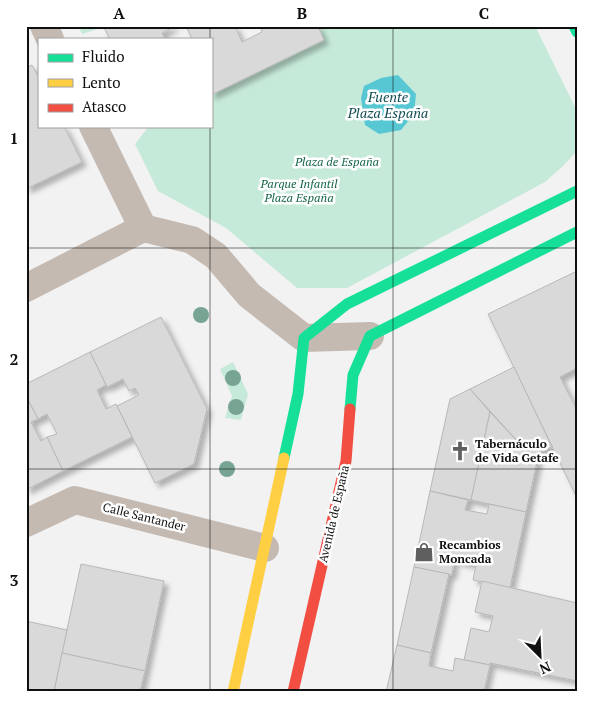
<svg xmlns="http://www.w3.org/2000/svg" width="603" height="718" font-family="'PT Serif',serif">
<style>
.green{fill:#c6ead9}
.water{fill:#58c7d4}
.building{fill:#d9d9da;stroke:#b8b8b9;filter:url(#shadow)}
.lines{fill:none;stroke-linecap:round;stroke-linejoin:round}
.street{stroke:#c4bab2;stroke-width:28}
.fast{stroke:#16e098;stroke-width:11}
.slow{stroke:#ffcf43;stroke-width:11}
.jam{stroke:#f24e42;stroke-width:11}
.tree{fill:#78a494}
.grid{fill:none;stroke:#101011;stroke-width:1;stroke-opacity:0.55}
.labels{text-anchor:middle;stroke-width:5;stroke-linejoin:round;paint-order:stroke}
.park-label{font-size:12px;font-style:italic;fill:#146547;stroke:#fff}
.poi-label{font-size:12px;font-weight:bold;fill:#101011;stroke:#fff;text-anchor:start}
.street-label{font-size:12px;fill:#101011;stroke:#fff}
.water-label{font-size:14px;font-style:italic;fill:#104c54;stroke:#fff}
.neatline{fill:none;stroke:#101011;stroke-width:2}
.grid-label{font-size:16px;text-anchor:middle;font-weight:bold;fill:#101011}
</style>
<defs>
<filter id="shadow"><feDropShadow dx="4.5" dy="4.5" stdDeviation="2.5" flood-color="#0004"/></filter>
</defs>
<rect width="100%" height="100%" fill="#f2f2f3"/>
<g class="green">
<polygon points="78,26 107,26 82,34"/>
<polygon points="318,26 535,26 577,111 577,151 563,166 545,182 347,288 297,288 226,228 158,191 135,144 149,126 211,126 211,95 324,40"/>
<polygon points="233,362 248,394 241,420 225,418 232,396 220,369"/>
</g>
<polygon class="water" points="398,75 416,94 414,114 401,130 379,134 365,125 361,98 364,86 381,78"/>
<g class="building">
<polygon points="107,26 175,26 162,33 165,39 110,39 104,28"/>
<polygon points="186,26 235,26 242,42 262,32 260,26 318,26 324,40 211,95 211,39 192,39"/>
<polygon points="32,65 39,78 39,126 64,126 82,162 26,189 26,68"/>
<polygon points="575,272 577,275 577,368 560,377 577,410 577,498 488,314"/>
<polygon points="161,317 207,409 194,464 155,483 117,406 139,395 135,388 129,391 123,379 107,387 90,352"/>
<polygon points="90,352 106,385 97,390 106,409 116,404 132,437 63,471 47,437 57,434 47,414 38,419 26,396 26,384"/>
<polygon points="514,367 552,447 531,456 470,389"/>
<polygon points="470,389 490,412 471,500 430,491 450,399"/>
<polygon points="26,396 38,419 31,422 41,441 47,437 63,471 26,490"/>
<polygon points="490,412 531,456 539,453 526,512 471,500"/>
<polygon points="430,491 468,500 465,510 487,514 489,504 526,512 510,588 473,580 476,565 454,560 452,575 414,567"/>
<polygon points="81,564 164,581 145,671 62,653"/>
<polygon points="414,567 449,574 431,653 397,645"/>
<polygon points="482,581 577,603 577,681 490,663 490,665 464,660 471,628 489,632 493,616 475,612"/>
<polygon points="26,621 67,630 54,692 26,692"/>
<polygon points="397,645 431,653 429,666 453,671 455,658 490,665 484,692 386,692"/>
<polygon points="62,653 145,671 140,692 54,692"/>
</g>
<g class="lines">
<g class="street">
<polyline points="44,26 50,39"/>
<polyline points="93,126 143,228"/>
<polyline points="26,288 143,228 192,240 216,256 249,295 304,338 370,336"/>
<polyline points="26,523 75,500 265,548"/>
</g>
<g class="fast">
<polyline points="574,26 577,32"/>
<polyline points="350,409 353,375 370,336 577,232"/>
<polyline points="284,458 298,394 304,338 347,304 577,191"/>
</g>
<polyline class="slow" points="233,692 284,458"/>
<polyline class="jam" points="293,692 346,461 350,409"/>
</g>
<g class="tree">
<circle cx="201" cy="315" r="8"/>
<circle cx="233" cy="378" r="8"/>
<circle cx="236" cy="407" r="8"/>
<circle cx="227" cy="469" r="8"/>
</g>
<path class="grid" d="M210,26V39M393,26V692M210,126V692M26,248H577M26,469H577"/>
<defs>
<symbol id="church-bare" viewBox="-9 -9 18 18"><path d="M-1.2-6h2.4v3.5h3.3v2.4h-3.3V6h-2.4V-.1h-3.3v-2.4h3.3Z" fill="#5f5f60" stroke="#fff" stroke-width="2.5" paint-order="stroke"/></symbol>
<symbol id="shop-bare" viewBox="-9 -9 18 18"><path d="M-5-2.5h2.3a2.7 3.5 0 0 1 5.4 0H5L5.5 6h-11ZM-1.5-2.5h3a1.5 2.3 0 0 0-3 0Z" fill="#5f5f60" stroke="#fff" stroke-width="2.5" paint-order="stroke"/></symbol>
</defs>
<g fill-rule="evenodd">
<use href="#church-bare" x="446" y="437" width="28" height="28"/>
<use href="#shop-bare" x="410" y="538" width="28" height="28"/>
</g>
<g class="labels">
<g class="park-label">
<text x="337" y="166">Plaza de España</text>
<text x="299" y="188">Parque Infantil<tspan x="299" dy="14">Plaza España</tspan></text>
</g>
<g class="poi-label">
<text x="475" y="448">Tabernáculo<tspan x="475" dy="14">de Vida Getafe</tspan></text>
<text x="439" y="549">Recambios<tspan x="439" dy="14">Moncada</tspan></text>
</g>
<g class="street-label">
<text transform="translate(334 514) rotate(-77)" y="4">Avenida de España</text>
<text transform="translate(144 517) rotate(14)" y="4">Calle Santander</text>
</g>
<g class="water-label">
<text x="388" y="102">Fuente<tspan x="388" dy="16">Plaza España</tspan></text>
</g>
</g>
<rect width="603" height="718" fill="none" stroke="#ffffff" stroke-width="55"/>
<rect x="38" y="38" width="175" height="90" fill="#ffffff" stroke="#9f9fa0"/>
<rect x="48" y="54" width="25" height="8" fill="#16e098" stroke="#9f9fa0"/>
<text x="82" y="62" font-size="15" fill="#101011">Fluido</text>
<rect x="48" y="79" width="25" height="8" fill="#ffcf43" stroke="#9f9fa0"/>
<text x="82" y="88" font-size="15" fill="#101011">Lento</text>
<rect x="48" y="104" width="25" height="8" fill="#f24e42" stroke="#9f9fa0"/>
<text x="82" y="112" font-size="15" fill="#101011">Atasco</text>
<g transform="translate(540 656) rotate(156)" stroke="#ffffff" stroke-width="4" paint-order="stroke">
<path d="M0-4L9 19L0 12L-9 19Z" fill="#101011"/>
<text y="-8" font-size="14" font-weight="bold" text-anchor="middle" fill="#101011">N</text>
</g>
<rect x="28" y="28" width="548" height="662" class="neatline"/>
<g class="grid-label">
<text x="119" y="19">A</text>
<text x="302" y="19">B</text>
<text x="484" y="19">C</text>
<text x="14" y="144">1</text>
<text x="14" y="365">2</text>
<text x="14" y="586">3</text>
</g>
</svg>
